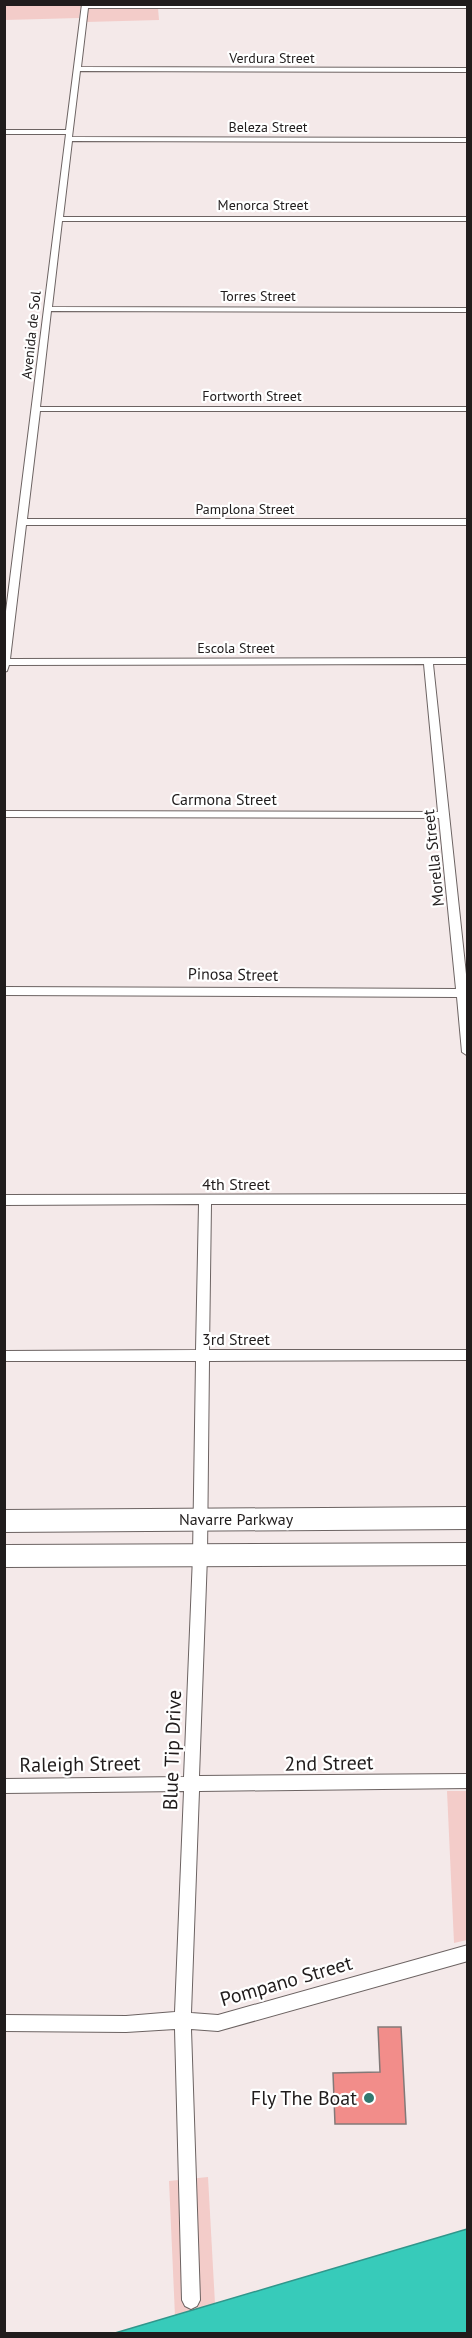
<svg xmlns="http://www.w3.org/2000/svg" width="472" height="2338" font-family="'PT Sans',sans-serif">
<style>
.green{fill:#f3ccc9}
.water{fill:#37cbba;stroke:#30968b;stroke-width:1.5}
.building{fill:#f28d8a;stroke:#827978;stroke-width:1.5}
.lines{fill:none;stroke-linecap:round;stroke-linejoin:round}
.minor-casing{stroke:#6c6362;stroke-width:2}
.trunk-casing{stroke:#6c6362;stroke-width:2}
.minor{fill:#fff;fill-rule:evenodd}
.trunk{fill:#fff;fill-rule:evenodd}
.poi-dot{fill:#32786f;stroke:#fff;stroke-width:2}
.labels{text-anchor:middle;stroke-width:4.5;stroke-linejoin:round;paint-order:stroke}
.far-street-label{font-size:14px;fill:#201c1c;stroke:#fff}
.street-label{font-size:16px;fill:#201c1c;stroke:#fff}
.near-street-label{font-size:20px;fill:#201c1c;stroke:#fff}
.near-poi-label{font-size:20px;fill:#201c1c;stroke:#fff;text-anchor:end}
</style>
<rect width="100%" height="100%" fill="#f4e9e9"/>
<g class="green">
<polygon points="4,5 5,4 81,5 79,18 5,20"/>
<polygon points="88,8 158,8 159,20 86,22"/>
<polygon points="447,1791 468,1791 467,1940 454,1943"/>
<polygon points="208,2177 215,2304 175,2316 169,2181"/>
</g>
<polygon class="water" points="467,2229 467,2333 115,2333"/>
<polygon class="building" points="378,2027 401,2027 406,2124 335,2124 333,2073 380,2072"/>
<g class="lines">
<defs>
<g id="minor">
<polygon points="82,4 468,4 468,8 88,8 81,67 468,68 468,72 80,71 72,137 468,138 468,142 72,141 63,217 468,217 468,221 62,221 52,307 468,308 468,312 51,311 40,407 468,407 468,411 40,411 27,519 468,519 468,525 26,525 10,659 468,658 468,664 433,664 468,993 468,1056 462,1052 457,997 4,995 4,987 456,989 439,818 4,817 4,811 438,812 424,664 9,665 7,671 4,672 4,627 66,134 4,134 4,130 66,130"/>
<polygon points="468,1194 468,1204 211,1204 209,1350 468,1350 468,1360 209,1361 207,1556 199,1776 468,1774 468,1788 199,1791 191,2013 218,2015 468,1945 468,1961 218,2031 191,2029 200,2300 197,2306 191,2309 185,2306 182,2300 175,2029 126,2032 4,2031 4,2015 126,2016 175,2012 184,1791 4,1793 4,1779 184,1777 193,1556 196,1361 4,1361 4,1351 196,1350 199,1204 4,1205 4,1195"/>
</g>
<g id="trunk">
<polygon points="468,1507 468,1529 4,1532 4,1510"/>
<polygon points="468,1543 468,1565 4,1567 4,1545"/>
</g>
</defs>
<use href="#minor" class="minor-casing"/>
<use href="#trunk" class="trunk-casing"/>
<use href="#minor" class="minor"/>
<use href="#trunk" class="trunk"/>
</g>
<circle class="poi-dot" cx="369" cy="2098" r="6"/>
<g class="labels">
<g class="far-street-label">
<text x="272" y="63">Verdura Street</text>
<text x="268" y="132">Beleza Street</text>
<text x="263" y="210">Menorca Street</text>
<text x="258" y="301">Torres Street</text>
<text transform="translate(31 335) rotate(-84)" y="5">Avenida de Sol</text>
<text x="252" y="401">Fortworth Street</text>
<text x="245" y="514">Pamplona Street</text>
<text x="236" y="653">Escola Street</text>
</g>
<g class="street-label">
<text x="224" y="805">Carmona Street</text>
<text transform="translate(433 858) rotate(-96)" y="6">Morella Street</text>
<text transform="translate(233 974) rotate(1)" y="6">Pinosa Street</text>
<text x="236" y="1190">4th Street</text>
<text x="236" y="1345">3rd Street</text>
<text x="236" y="1525">Navarre Parkway</text>
</g>
<g class="near-street-label">
<text transform="translate(172 1750) rotate(-88)" y="7">Blue Tip Drive</text>
<text transform="translate(329 1763) rotate(-1)" y="7">2nd Street</text>
<text transform="translate(80 1764) rotate(-1)" y="7">Raleigh Street</text>
<text transform="translate(286 1981) rotate(-16)" y="7">Pompano Street</text>
</g>
<g class="near-poi-label">
<text x="357" y="2105">Fly The Boat</text>
</g>
</g>
<rect width="472" height="2338" fill="none" stroke="#201c1c" stroke-width="12"/>
</svg>
